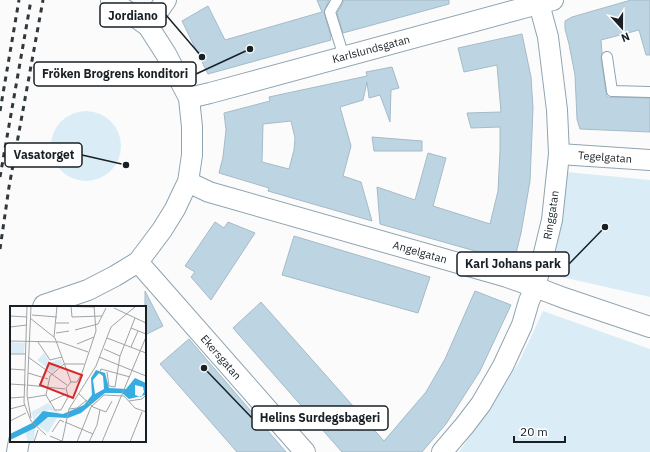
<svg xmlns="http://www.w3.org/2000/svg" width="650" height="452" font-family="'IBM Plex Sans',sans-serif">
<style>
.green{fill:#daedf7}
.building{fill:#bdd4e2;stroke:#a4bbc8;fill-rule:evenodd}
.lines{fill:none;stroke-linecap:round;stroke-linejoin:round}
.service-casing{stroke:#8ea4b1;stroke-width:12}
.minor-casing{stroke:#8ea4b1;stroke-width:22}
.service{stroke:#fff;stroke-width:10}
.minor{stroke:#fff;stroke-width:20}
.rail{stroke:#31383d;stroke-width:3;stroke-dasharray:5 5;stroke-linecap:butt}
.labels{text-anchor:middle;stroke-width:3.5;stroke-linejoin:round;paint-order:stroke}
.street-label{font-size:11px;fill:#182025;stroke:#fff}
.inset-road{fill:none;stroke:#a0a3a5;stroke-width:1}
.view{fill:#d62828;fill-opacity:0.15;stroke:#d62828;stroke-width:2}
.inset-edge{fill:none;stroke:#182025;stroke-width:2}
.leader{fill:none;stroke:#182025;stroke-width:1.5}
.callout-dot{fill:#182025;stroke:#fff;stroke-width:1.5}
.callout{fill:#fff;stroke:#182025;stroke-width:1.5}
.callout-label{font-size:12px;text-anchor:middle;font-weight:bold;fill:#182025}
</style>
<rect width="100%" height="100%" fill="#fbfbfb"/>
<g class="green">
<circle cx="86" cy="146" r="35"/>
<polygon points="567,172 650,180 650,297 553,275"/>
<polygon points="543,311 650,349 650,452 459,452 519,362"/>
</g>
<g class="building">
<polygon points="317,0 329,0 324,12 331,37 330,37 331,40 208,74 182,21 208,6 225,40 322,12"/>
<polygon points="343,0 449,0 449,4 343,33 337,13 343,3"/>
<polygon points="631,0 650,0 650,55 646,55 639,30 601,40 602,53 601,58 606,92 607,97 650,98 650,132 580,129 577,119 575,75 569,44 565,29 565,21 572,17"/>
<polygon points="522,34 531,77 533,108 530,181 521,233 514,262 380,224 377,187 415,200 428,153 446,158 433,206 490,224 498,191 500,151 500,127 471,128 467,113 501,112 497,65 464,72 458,48"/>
<path d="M392,67L399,88L391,90L390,122L380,95L369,98L367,82L363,100L340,107L351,146L343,176L361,182L372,221L268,191L269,188L219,173L223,157L226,130L224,113L270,101L269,97L367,76L366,72ZM291,121L295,138L294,150L289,169L262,162L263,124Z"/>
<polygon points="372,137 422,141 422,151 374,151"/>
<polygon points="215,222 224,228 228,222 255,233 211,300 191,277 195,272 185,266"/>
<polygon points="294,236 430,277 418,313 282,275"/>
<polygon points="145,291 163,326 145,335"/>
<polygon points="475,291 511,305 480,371 446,424 422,452 342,452 233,328 261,302 384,441 426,392 445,359"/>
<polygon points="189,339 286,452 237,452 160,364"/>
</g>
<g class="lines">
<defs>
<g id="service">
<polyline points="337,0 330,12 344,57"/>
<polyline points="607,57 612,91 650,92"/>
</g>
<g id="minor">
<polyline points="148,26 166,0"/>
<polyline points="189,98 210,93 553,0"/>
<polyline points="559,154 650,160"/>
<polyline points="188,182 209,192 507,277 535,287 564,298 650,327"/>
<polyline points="138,262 305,452"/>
<polyline points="43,307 44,305 88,290 115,276 138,262 162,230 175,209 183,192 188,182 192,155 192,127 189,98 166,54 148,26 111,0"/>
<polyline points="17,452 19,441"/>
<polyline points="442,452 465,425 481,404 503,366 522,325 529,301 535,287 543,257 552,220 559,154 557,110 548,37 538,0"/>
</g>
</defs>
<use href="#service" class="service-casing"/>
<use href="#minor" class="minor-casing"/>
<use href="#service" class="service"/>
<use href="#minor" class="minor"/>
<g class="rail">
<polyline points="0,111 19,0"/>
<polyline points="0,177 31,0"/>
<polyline points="0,249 9,187 43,0"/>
</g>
</g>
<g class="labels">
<g class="street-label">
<text transform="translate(371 49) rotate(-15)" y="4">Karlslundsgatan</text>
<text transform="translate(605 157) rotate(4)" y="4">Tegelgatan</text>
<text transform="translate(551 215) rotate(-81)" y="4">Ringgatan</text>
<text transform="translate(420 252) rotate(16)" y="4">Angelgatan</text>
<text transform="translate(221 357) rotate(49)" y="4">Ekersgatan</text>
</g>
</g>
<g transform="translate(10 306)">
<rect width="136" height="136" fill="#fbfbfb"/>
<path d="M0,36L15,37L14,48L0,47ZM34,47L40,56L51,53L52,58L42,66L27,54ZM38,97L50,108L39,104L27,109L24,115L21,106ZM38,111L47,112L38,127L27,119ZM25,122L24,136H18L15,126Z" fill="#daedf7"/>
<path d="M86,64L95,67L99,82L116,83L125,72L136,77L135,89L119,93L112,87H95L71,107L58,112L38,111L25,122L0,134V128L22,117L33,105L53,108L74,99L82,89L81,72ZM89,67L93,70L94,83L85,88L83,74ZM125,79L133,81L134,86L131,91L125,89Z" fill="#37ace1" fill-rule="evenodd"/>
<path class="inset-road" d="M17,0L14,97L21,115L36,129M21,0L17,89L21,112M39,0L84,1M61,0L62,11L92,10M104,2L136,17M22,9L47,11M0,10L17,11M20,12L45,32L61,76M46,17H59M0,21L17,19M121,22L136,28M65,24L88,18L96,2M46,27L59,25M44,31L47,0M97,32L136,47M0,35L50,36L78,46M28,36L40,54L52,51M67,38L84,31M121,41L128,25M94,43L110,50M0,48H15M18,51L57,79M89,51L136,70M0,63L15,64M97,66L99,80L105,81L110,50L125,12M18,67L38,73M89,68L91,63L120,71M61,76L56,82L58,91L51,104H45L36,89L40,70L54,58H74M61,76H67L72,67L86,25L84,0M0,78L16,79M17,79L55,83M68,87L83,101L96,106L102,95M0,92L14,91M18,92L36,89M119,95L132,93L136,89M39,96L56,88M0,103L15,99M59,103L67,102L77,94M0,115L16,107M55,116L83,128M42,126L50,114L54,116M40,130L54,136M24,136L28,124M52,136L59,103L86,60L101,21L126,0M67,136L81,101L94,89L114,90L125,102L136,106M79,136L87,119L90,104M92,136L136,31M120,136L132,106"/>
<path class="view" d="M39,57L72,69L63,92L30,79Z"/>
<rect width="136" height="136" class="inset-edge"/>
</g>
<path class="leader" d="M202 57L166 15M250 49L196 74M126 165L82 155M605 227L569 264M204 368L252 418"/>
<g class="callout-dot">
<circle cx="202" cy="57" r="4"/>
<circle cx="250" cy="49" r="4"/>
<circle cx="126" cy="165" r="4"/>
<circle cx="605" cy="227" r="4"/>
<circle cx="204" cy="368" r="4"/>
</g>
<g class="callout">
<rect x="100" y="3" width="66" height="24" rx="4"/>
<rect x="34" y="62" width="162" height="24" rx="4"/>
<rect x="5" y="143" width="77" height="24" rx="4"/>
<rect x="457" y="252" width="112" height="24" rx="4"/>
<rect x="252" y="406" width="136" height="24" rx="4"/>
</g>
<g class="callout-label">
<text x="133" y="20">Jordiano</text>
<text x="115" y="78">Fröken Brogrens konditori</text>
<text x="44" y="159">Vasatorget</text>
<text x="513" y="268">Karl Johans park</text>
<text x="320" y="422">Helins Surdegsbageri</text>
</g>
<g transform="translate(622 28) rotate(159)" stroke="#ffffff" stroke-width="3" paint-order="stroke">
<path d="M0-3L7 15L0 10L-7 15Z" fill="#182025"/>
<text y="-6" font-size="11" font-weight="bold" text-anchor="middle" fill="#182025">N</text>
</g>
<path d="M514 436v6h51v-6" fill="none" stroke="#182025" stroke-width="2"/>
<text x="520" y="436" font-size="12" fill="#182025" stroke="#ffffff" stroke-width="3" paint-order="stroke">20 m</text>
</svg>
